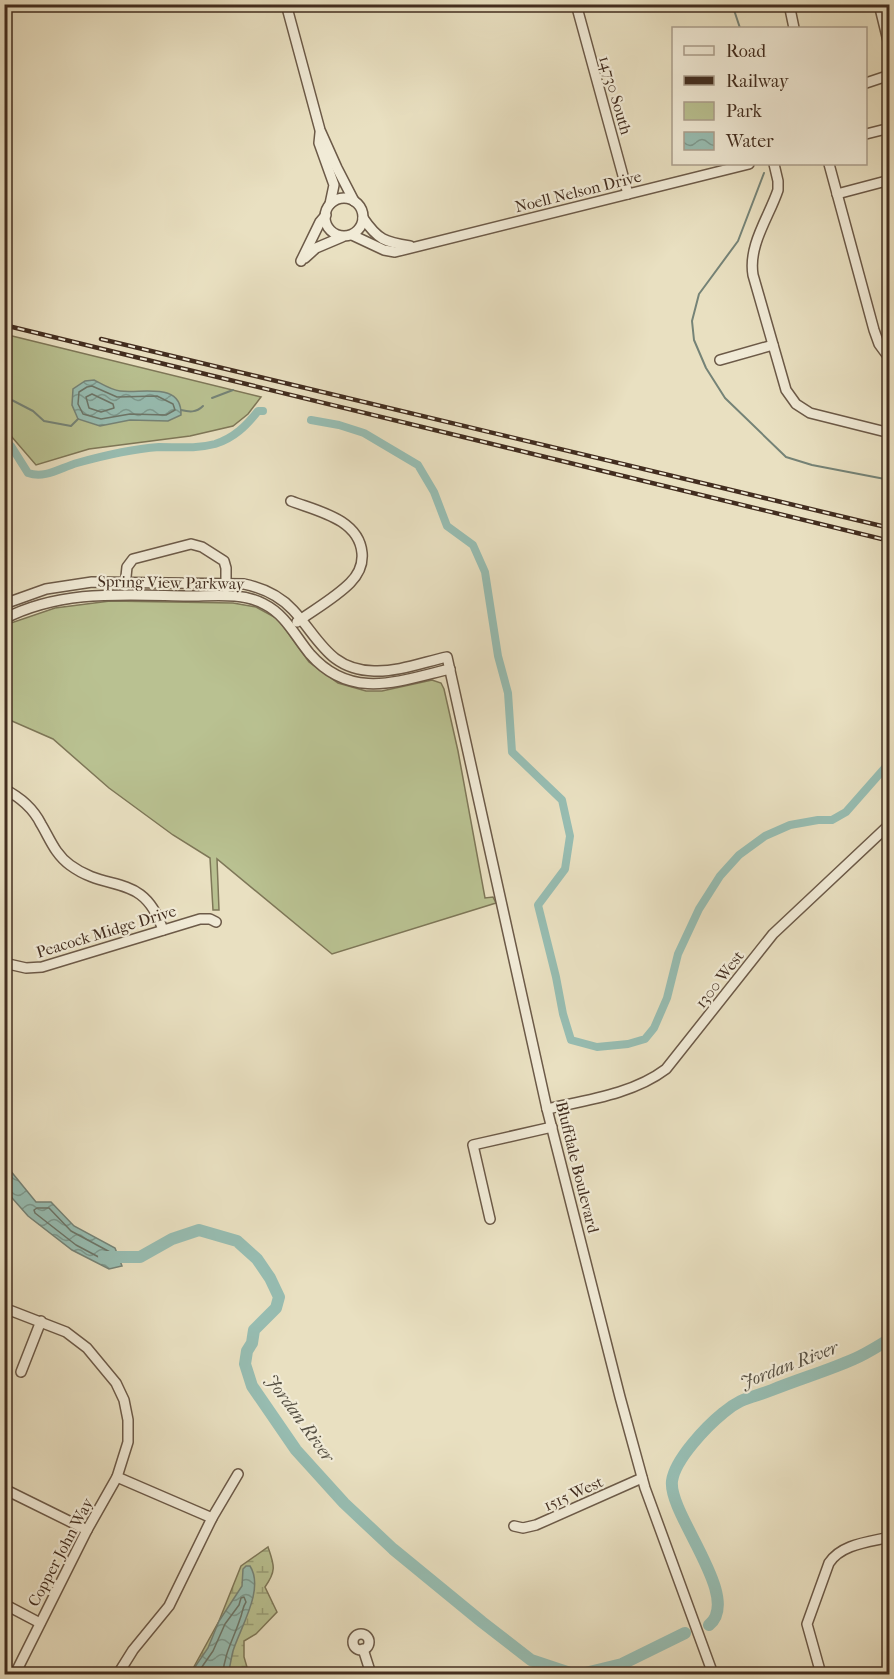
<svg xmlns="http://www.w3.org/2000/svg" width="894" height="1679" font-family="'IM FELL French Canon',serif">
<style>
.green{fill:#b9c191;stroke:#7e7758;stroke-width:1.5}
.wetland{fill:url(#wetland-marsh);stroke:#7e7758;stroke-width:1.5}
.water{fill:url(#water-waves);stroke:#758377;stroke-width:1.5}
.lines{fill:none;stroke-linecap:round;stroke-linejoin:round}
.shore{stroke:#6c7568;stroke-width:1.5}
.stream{stroke:#758377;stroke-width:2}
.canal{stroke:#97bdb2;stroke-width:8}
.river{stroke:#97bdb2;stroke-width:12}
.minor-casing{stroke:#6c5a48;stroke-width:12}
.minor{stroke:#f1ebd7;stroke-width:9}
.rail-casing{stroke:#422d1f;stroke-width:4.5}
.rail{stroke:#f1ebd7;stroke-width:2;stroke-dasharray:7;stroke-linecap:butt}
.labels{text-anchor:middle;stroke-width:4.5;stroke-linejoin:round;paint-order:stroke}
.street-label{font-size:16px;fill:#422d1f;stroke:#f1ebd7}
.water-label{font-size:18px;font-style:italic;fill:#575144;stroke:#f1ebd7}
</style>
<defs>
<pattern id="wetland-marsh" width="20" height="14" patternUnits="userSpaceOnUse" patternTransform="scale(1.5)"><rect width="20" height="14" fill="#b9c191"/><path d="M1 5h8M5 5V1M11 12h8M15 12V8" fill="none" stroke="#989d76"/></pattern>
<pattern id="water-waves" width="16" height="10" patternUnits="userSpaceOnUse" patternTransform="scale(1.5)"><rect width="16" height="10" fill="#97bdb2"/><path d="M0 5q4-4 8 0t8 0" fill="none" stroke="#7d9a90"/></pattern>
</defs>
<rect width="100%" height="100%" fill="#e9e0c1"/>
<filter id="stains"><feTurbulence type="fractalNoise" baseFrequency=".00333" numOctaves="4"/><feColorMatrix values="0 0 0 0 .2 0 0 0 0 .09 0 0 0 0 .02 0 0 0 .5 -.17"/></filter>
<radialGradient id="worn" r=".72"><stop offset=".6" stop-color="#630" stop-opacity="0"/><stop offset="1" stop-color="#630" stop-opacity=".3"/></radialGradient>
<g class="green">
<polygon points="4,334 261,397 248,414 233,426 190,436 89,449 36,465 5,429"/>
<polygon points="110,601 233,603 256,607 278,619 309,662 338,683 366,691 382,691 432,680 441,683 444,689 458,751 485,898 493,897 496,903 332,954 217,859 219,910 213,910 210,858 173,835 109,788 53,739 5,718 5,625 55,608"/>
</g>
<path class="wetland" d="M268,1547C274,1565 277,1570 265,1587L277,1612L256,1634L244,1641V1657L249,1674H190L219,1621L241,1566Z"/>
<g class="water">
<path d="M94,380C102,384 111,390 120,391C141,394 182,381 181,415L168,421L130,420L100,426L78,419L72,405L73,389L85,381Z"/>
<polygon points="5,1164 36,1202 51,1202 74,1226 115,1248 122,1266 109,1269 72,1250 28,1216 5,1190"/>
<path d="M246,1566H250C265,1589 240,1628 233,1651C231,1659 230,1667 228,1674H190L208,1648L219,1621L242,1586L243,1569Z"/>
</g>
<g class="lines">
<g class="shore">
<polygon points="92,386 117,397 157,396 173,404 175,410 166,415 130,414 101,419 83,414 78,404 79,392 87,387"/>
<polygon points="92,394 113,404 114,408 101,412 89,408 86,397"/>
<polygon points="37,1208 49,1208 71,1231 110,1252 112,1261 108,1262 76,1245 35,1213 34,1210"/>
<path d="M197,1674L213,1651L225,1624L239,1605L241,1598L244,1597L246,1602C242,1608 243,1612 240,1619C234,1638 224,1654 223,1674"/>
</g>
<g class="stream">
<polyline points="732,4 740,28"/>
<polyline points="764,173 738,241 699,294 692,321 694,340 706,368 725,398 786,457 812,465 890,480"/>
<polyline points="4,396 33,411 44,421 71,426 78,419"/>
<polyline points="212,398 233,390"/>
<path d="M181,410C189,412 196,413 203,406"/>
</g>
<g class="canal">
<polyline points="311,420 339,425 364,433 418,465 434,492 447,526 473,545 485,572 498,656 508,693 512,752 562,800 570,836 565,869 538,905 556,977 563,1014 571,1040 597,1047 628,1044 645,1039 654,1028 667,998 678,954 699,909 720,876 739,855 765,836 790,825 818,820 832,820 846,812 890,762"/>
<path d="M4,439L11,446L28,473C45,479 60,468 77,463C102,456 133,449 159,447C178,447 196,449 215,444C234,438 246,426 258,411H263"/>
</g>
<g class="river">
<polyline points="104,1257 140,1257 172,1239 199,1230 237,1241 257,1259 270,1278 279,1297 276,1308 254,1330 252,1343 247,1351 245,1364 252,1386 296,1450 344,1503 393,1549 482,1622 531,1660 573,1674"/>
<path d="M709,1625C743,1598 668,1514 672,1481C675,1459 707,1426 723,1413C741,1397 752,1398 772,1390C799,1379 827,1371 854,1359C866,1354 878,1346 890,1339"/>
<polyline points="581,1674 622,1664 685,1633"/>
</g>
<defs>
<g id="minor">
<polyline points="286,4 320,130 337,168 354,201"/>
<polyline points="576,4 628,194"/>
<polyline points="789,4 794,28"/>
<polyline points="879,4 890,49"/>
<polyline points="866,83 890,75"/>
<polyline points="320,133 319,143 334,185 330,204"/>
<polyline points="866,134 890,128"/>
<path d="M774,164L778,181V190C769,217 748,245 753,275L786,390L796,404L810,413L890,433"/>
<polyline points="829,164 874,330 879,344 890,359"/>
<polyline points="837,194 890,180"/>
<circle cx="344" cy="217" r="19"/>
<path d="M363,218C378,240 385,242 410,246"/>
<polyline points="352,235 384,250 395,252 749,164"/>
<polyline points="305,258 316,248 342,237"/>
<polyline points="301,261 320,222 326,215"/>
<polyline points="720,360 773,345"/>
<path d="M291,501C317,511 359,519 362,553C363,564 358,575 350,583C335,598 315,609 297,622"/>
<polyline points="125,586 127,567 133,559 191,544 202,547 224,561 226,568 226,588"/>
<path d="M4,604L46,589L92,582L244,584C263,588 280,596 293,610C319,638 329,670 374,671C398,672 424,662 447,657L547,1109L620,1397L645,1488L713,1674"/>
<path d="M4,619C62,589 125,595 188,596C213,596 242,592 264,604C286,615 295,636 310,654C351,701 399,681 450,669"/>
<path d="M4,789C20,797 33,808 41,824C50,839 55,854 70,865C109,894 143,871 163,930"/>
<polyline points="4,963 26,968 42,967 200,919 210,919 216,922"/>
<path d="M547,1109C587,1100 633,1094 666,1069L773,934L890,824"/>
<polyline points="490,1219 473,1145 552,1127"/>
<polyline points="4,1308 66,1332 87,1348 116,1383 124,1400 128,1420 128,1442 117,1477 87,1530 15,1674"/>
<polyline points="21,1372 41,1321"/>
<polyline points="117,1477 212,1518"/>
<polyline points="4,1489 87,1530"/>
<polyline points="514,1526 523,1528 536,1525 642,1478"/>
<polyline points="4,1604 40,1623"/>
<circle cx="361" cy="1642" r="8"/>
<polyline points="363,1649 371,1674"/>
<polyline points="118,1674 133,1650 169,1606 212,1518 238,1474"/>
<path d="M821,1674L807,1624L829,1563C841,1544 869,1542 890,1537"/>
</g>
</defs>
<use href="#minor" class="minor-casing"/>
<use href="#minor" class="minor"/>
<defs>
<g id="rail">
<polyline points="4,325 890,541"/>
<polyline points="101,339 890,528"/>
</g>
</defs>
<use href="#rail" class="rail-casing"/>
<use href="#rail" class="rail"/>
</g>
<g class="labels">
<g class="street-label">
<text transform="translate(616 95) rotate(74)" y="6">14730 South</text>
<text transform="translate(578 191) rotate(-14)" y="6">Noell Nelson Drive</text>
<text transform="translate(171 582) rotate(1)" y="6">Spring View Parkway</text>
<text transform="translate(106 931) rotate(-17)" y="6">Peacock Midge Drive</text>
<text transform="translate(719 979) rotate(-52)" y="6">1300 West</text>
<text transform="translate(578 1167) rotate(76)" y="6">Bluffdale Boulevard</text>
<text transform="translate(573 1493) rotate(-24)" y="6">1515 West</text>
<text transform="translate(60 1552) rotate(-62)" y="6">Copper John Way</text>
</g>
<g class="water-label">
<text transform="translate(789 1365) rotate(-21)" y="6">Jordan River</text>
<text transform="translate(300 1418) rotate(54)" y="6">Jordan River</text>
</g>
</g>
<rect width="894" height="1679" fill="none" stroke="#e9e0c1" stroke-width="24"/>
<rect x="6" y="6" width="882" height="1667" fill="none" stroke="#422d1f" stroke-width="3"/>
<rect x="12" y="12" width="870" height="1655" fill="none" stroke="#422d1f" stroke-width="1.5"/>
<rect x="672" y="27" width="195" height="138" fill="#f1ebd7" stroke="#ab9f8d" stroke-width="1.5"/>
<rect x="684" y="46" width="30" height="9" fill="#f1ebd7" stroke="#ab9f8d" stroke-width="1.5"/>
<text x="726" y="57" font-size="18" fill="#422d1f">Road</text>
<rect x="684" y="76" width="30" height="9" fill="#422d1f" stroke="#ab9f8d" stroke-width="1.5"/>
<text x="726" y="87" font-size="18" fill="#422d1f">Railway</text>
<rect x="684" y="102" width="30" height="18" fill="#b9c191" stroke="#ab9f8d" stroke-width="1.5"/>
<text x="726" y="117" font-size="18" fill="#422d1f">Park</text>
<rect x="684" y="132" width="30" height="18" fill="url(#water-waves)" stroke="#ab9f8d" stroke-width="1.5"/>
<text x="726" y="147" font-size="18" fill="#422d1f">Water</text>
<rect width="100%" height="100%" filter="url(#stains)"/>
<rect width="100%" height="100%" fill="url(#worn)"/>
</svg>
